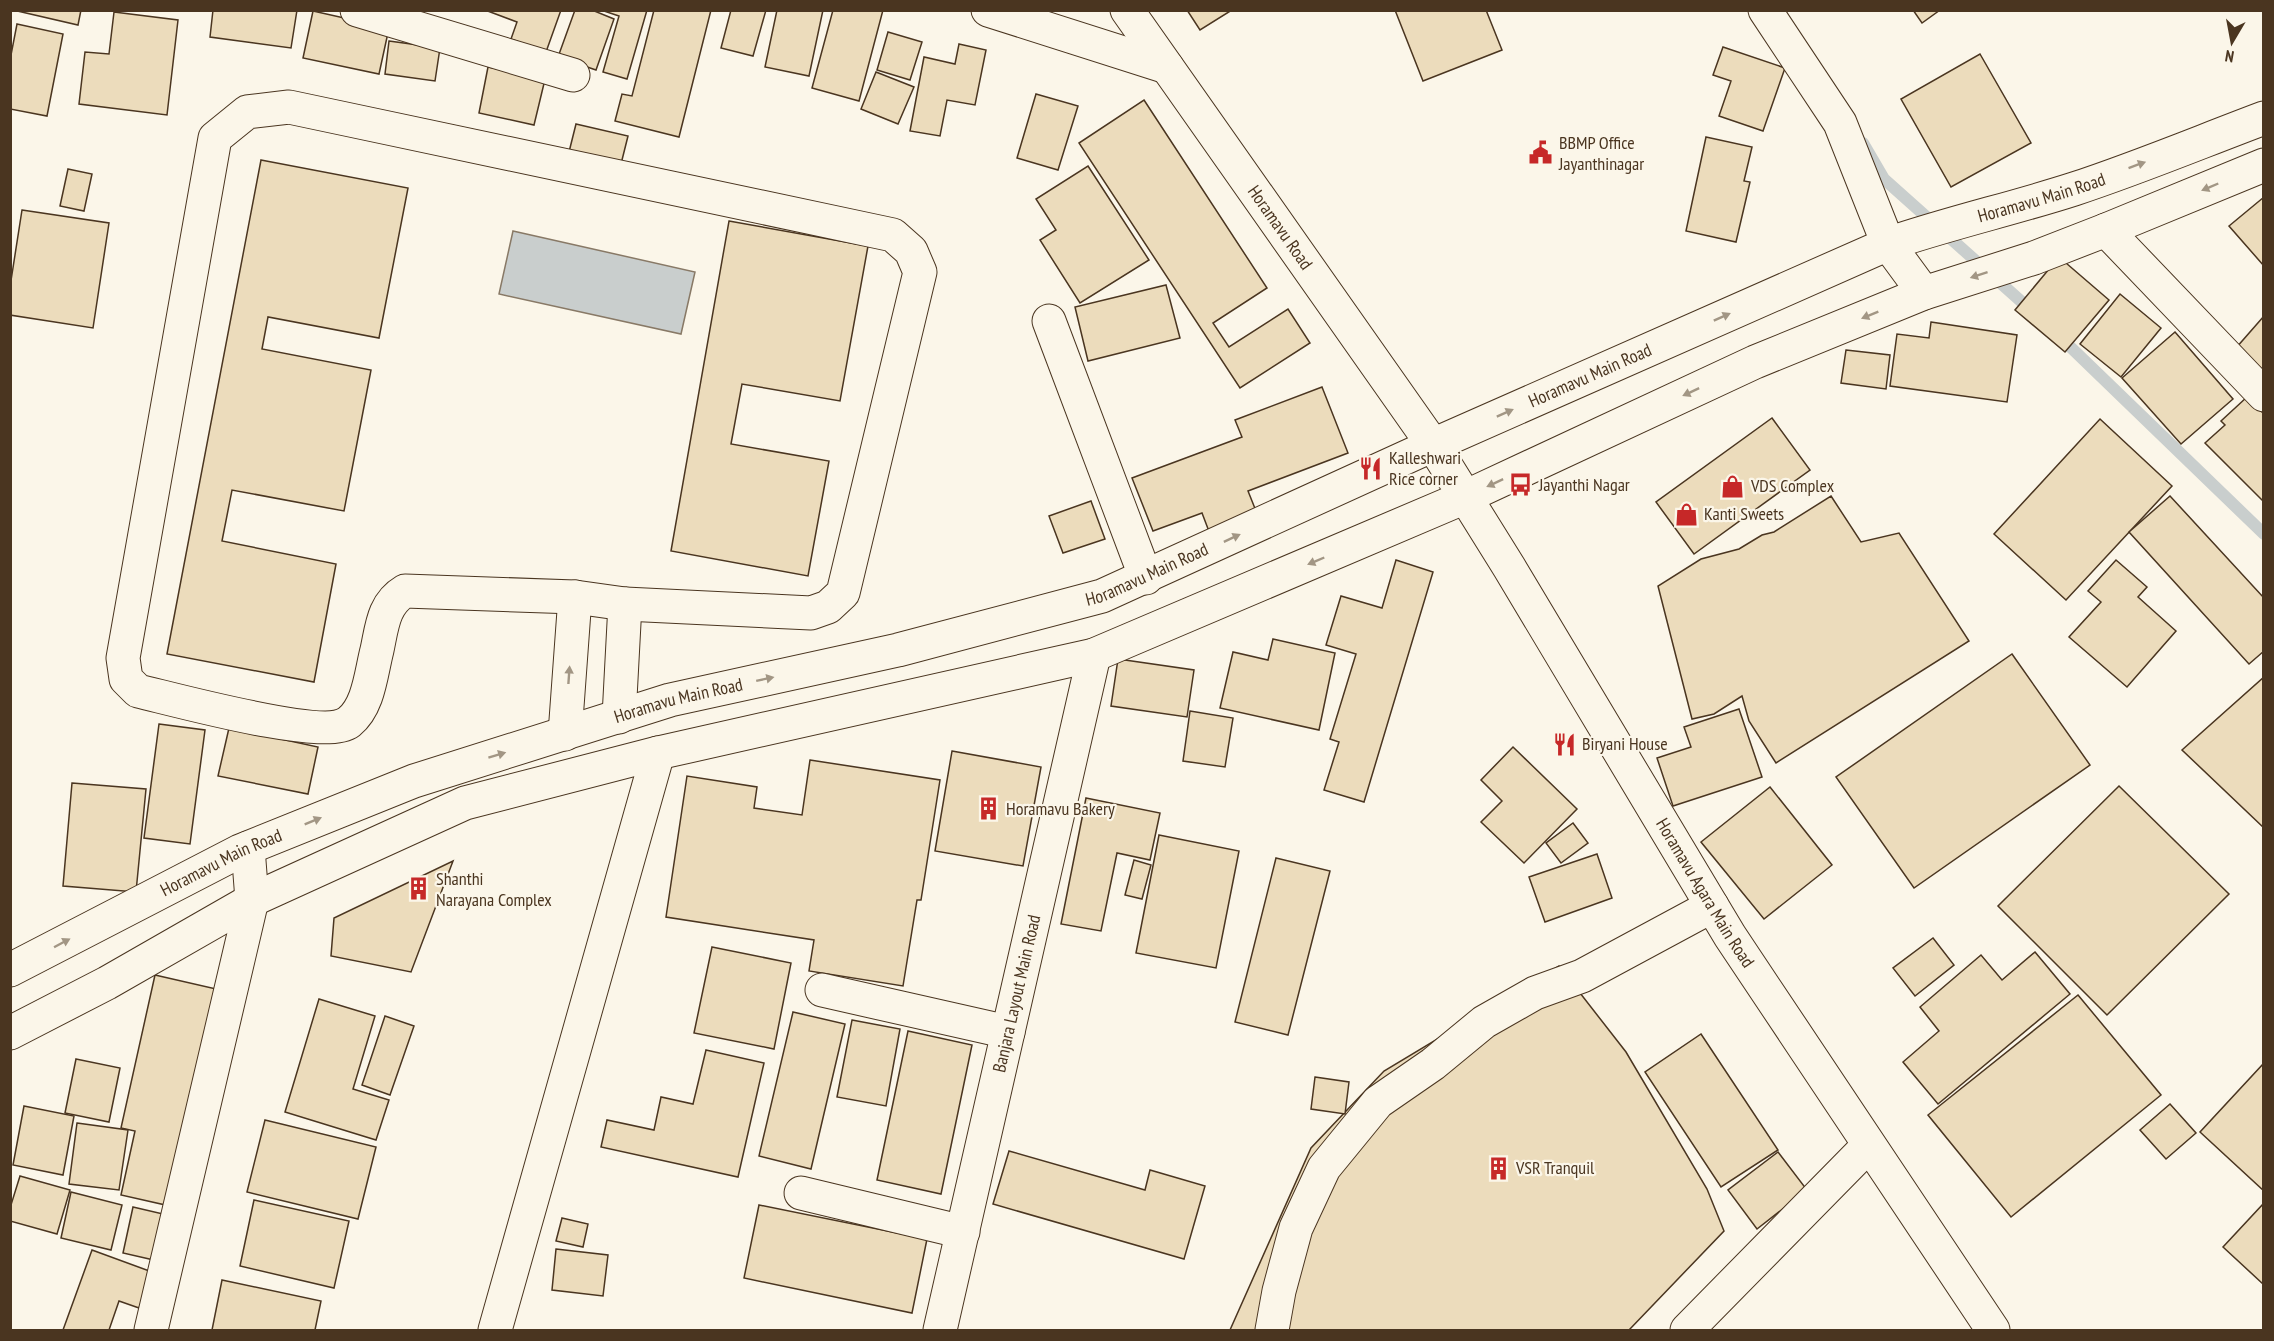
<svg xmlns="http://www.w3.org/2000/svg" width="2274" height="1341" font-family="'PT Sans Narrow',sans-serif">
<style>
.water{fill:#c9cecd;stroke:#887966;stroke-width:1.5}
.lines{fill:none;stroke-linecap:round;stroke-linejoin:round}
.stream{stroke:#c9cecd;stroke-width:12}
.building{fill:#ecdcbc;stroke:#4a3520;stroke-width:1.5}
.street-casing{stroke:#4a3520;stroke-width:35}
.secondary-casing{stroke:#4a3520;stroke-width:35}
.street{stroke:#fbf6e9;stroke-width:33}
.secondary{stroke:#fbf6e9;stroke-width:33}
.oneway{fill:#a29684}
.labels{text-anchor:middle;stroke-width:4.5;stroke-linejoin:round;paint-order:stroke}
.poi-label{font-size:18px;fill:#4a3520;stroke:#fbf6e9;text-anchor:start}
.street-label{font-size:18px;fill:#4a3520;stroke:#fbf6e9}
</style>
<rect width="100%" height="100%" fill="#fbf6e9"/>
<polygon class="water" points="513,231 695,272 681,334 499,294"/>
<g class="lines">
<g class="stream">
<polyline points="1863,143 1884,179 2033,312"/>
<polyline points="2059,336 2264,534"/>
</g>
</g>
<g class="building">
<polygon points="13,10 81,10 78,25"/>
<polygon points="213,10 297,10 291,48 210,37"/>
<polygon points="485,10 561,10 546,52 511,39 517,22"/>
<polygon points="575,10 592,10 614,19 596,70 558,57"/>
<polygon points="647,10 627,79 603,72 619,16 601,10"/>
<polygon points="654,10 711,10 679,137 615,121 622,94 632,96"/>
<polygon points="731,10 766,10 753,56 721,48"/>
<polygon points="777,10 823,10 809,76 765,67"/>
<polygon points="833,10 883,10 859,101 812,88"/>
<polygon points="1187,10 1232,10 1200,30"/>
<polygon points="1395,10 1486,10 1502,50 1423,81"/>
<polygon points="1913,10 1940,10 1922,23"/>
<polygon points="313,11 389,28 379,74 303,58"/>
<polygon points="114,12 178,20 167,115 79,104 85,52 109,54"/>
<polygon points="17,24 63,34 47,116 10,109 10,60"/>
<polygon points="888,32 922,42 910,80 877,70"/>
<polygon points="389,41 440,48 435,81 385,74"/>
<polygon points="959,44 986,50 975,105 947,100 940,136 910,131 924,57 955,64"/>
<polygon points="1723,47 1785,68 1763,131 1719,116 1731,81 1713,75"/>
<polygon points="1980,54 2031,143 1951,187 1901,99"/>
<polygon points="488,67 513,72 547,71 534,125 479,113"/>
<polygon points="876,72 914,87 898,124 861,109"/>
<polygon points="1036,94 1078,106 1058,170 1017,158"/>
<polygon points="1144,100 1267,288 1213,323 1229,347 1288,309 1310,343 1240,388 1079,143"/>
<polygon points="576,124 628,136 620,168 568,156"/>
<polygon points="1706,137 1752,147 1744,181 1750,182 1736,242 1686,231"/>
<polygon points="261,160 408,188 379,338 268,317 262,349 371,370 344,511 232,490 222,541 336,564 314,682 167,654"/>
<polygon points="1088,166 1149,260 1080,303 1040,240 1056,230 1036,199"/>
<polygon points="68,169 92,174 84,211 60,206"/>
<polygon points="2264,197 2264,266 2229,226"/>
<polygon points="22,210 109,223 93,328 10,315 10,287"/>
<polygon points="729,221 868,246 840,401 742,384 731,444 829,461 808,576 671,551"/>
<polygon points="2059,257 2109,300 2065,352 2015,310"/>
<polygon points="1166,285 1180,338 1088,361 1075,307"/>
<polygon points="2120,294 2161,328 2121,377 2080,344"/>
<polygon points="2264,316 2264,371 2236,348"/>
<polygon points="1931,322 2017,335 2007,402 1890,386 1897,334 1929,338"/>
<polygon points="2175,332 2233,399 2181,444 2122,378"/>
<polygon points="1846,350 1890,355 1886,389 1841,383"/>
<polygon points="1322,387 1348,453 1248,491 1258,516 1210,534 1202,513 1153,531 1132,478 1242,437 1235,420"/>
<polygon points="2247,397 2264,414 2264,502 2205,443 2225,425 2221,421"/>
<polygon points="1772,418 1810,470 1694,554 1656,502"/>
<polygon points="2100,419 2172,486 2066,600 1994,534"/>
<polygon points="1831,496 1861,542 1899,533 1969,641 1776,763 1749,721 1742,696 1714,714 1692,719 1658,586 1701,559 1739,549 1762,535 1774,532"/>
<polygon points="2170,496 2264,598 2264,651 2249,664 2129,532"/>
<polygon points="1091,501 1105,539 1063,553 1049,516"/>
<polygon points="1396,560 1433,572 1364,802 1324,790 1339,742 1330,739 1356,654 1326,645 1341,596 1382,608"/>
<polygon points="2116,560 2147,587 2138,597 2176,631 2127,687 2069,637 2101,602 2088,591"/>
<polygon points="1273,639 1335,653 1319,730 1220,708 1233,652 1268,660"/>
<polygon points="2012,654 2090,765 1914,888 1836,777"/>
<polygon points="1118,659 1194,670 1187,717 1111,706"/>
<polygon points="2264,677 2264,828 2182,750"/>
<polygon points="1739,709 1762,777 1673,806 1657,758 1691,747 1684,727"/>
<polygon points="1190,711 1233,718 1225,767 1183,761"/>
<polygon points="159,724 205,730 190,844 144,838"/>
<polygon points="229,728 318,747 308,794 218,776"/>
<polygon points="1513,747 1577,809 1524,863 1481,822 1502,801 1481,780"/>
<polygon points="952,751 1041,767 1023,866 935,851"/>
<polygon points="810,760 940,780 921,900 917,900 903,986 809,971 814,940 666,917 687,776 757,787 754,808 802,815"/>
<polygon points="72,783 146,789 136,892 63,886"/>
<polygon points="2119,786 2229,894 2107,1015 1998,906"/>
<polygon points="1770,787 1832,865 1764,919 1701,842"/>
<polygon points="1086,798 1160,813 1150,860 1117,853 1101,931 1061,924"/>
<polygon points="1573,823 1588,843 1561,863 1546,843"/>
<polygon points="1159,835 1239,851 1216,968 1136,953"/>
<polygon points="1597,854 1612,898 1545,922 1529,877"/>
<polygon points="1276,858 1330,871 1288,1035 1235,1022"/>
<polygon points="1134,860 1151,865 1142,899 1125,895"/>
<polygon points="453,861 411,972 331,956 334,918"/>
<polygon points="1933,938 1954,965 1915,996 1893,968"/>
<polygon points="712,947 791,963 774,1049 694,1033"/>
<polygon points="2035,952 2070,994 1938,1104 1903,1062 1939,1031 1920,1007 1981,955 2002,980"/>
<polygon points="1559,966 1626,1052 1707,1189 1724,1231 1629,1330 1230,1330 1311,1148 1384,1071"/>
<polygon points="155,975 225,991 170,1206 121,1195 135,1131 121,1128"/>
<polygon points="2078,995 2161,1095 2011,1217 1928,1115"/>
<polygon points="319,999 375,1016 353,1089 389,1100 376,1140 285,1112"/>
<polygon points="793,1012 845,1024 811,1169 759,1156"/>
<polygon points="385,1016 414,1026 390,1095 362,1085"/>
<polygon points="852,1020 900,1029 886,1106 837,1097"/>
<polygon points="908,1031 972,1045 941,1194 877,1180"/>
<polygon points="1701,1034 1778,1150 1721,1187 1645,1072"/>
<polygon points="706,1050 764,1063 738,1177 601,1147 607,1120 654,1130 661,1097 693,1104"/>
<polygon points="76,1059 120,1068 109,1122 65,1113"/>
<polygon points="2264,1063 2264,1191 2200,1132"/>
<polygon points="1315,1077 1349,1082 1345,1114 1311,1109"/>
<polygon points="2170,1104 2196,1133 2166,1159 2140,1130"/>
<polygon points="24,1106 74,1116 63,1175 13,1165"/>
<polygon points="265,1120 376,1147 358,1219 247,1192"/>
<polygon points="77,1123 128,1130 119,1190 69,1184"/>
<polygon points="1009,1151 1145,1190 1150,1170 1205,1186 1184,1259 993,1204"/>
<polygon points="1778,1152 1807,1190 1757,1229 1728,1190"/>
<polygon points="20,1176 70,1190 57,1234 10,1221 10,1208"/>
<polygon points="71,1192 122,1205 111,1250 61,1238"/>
<polygon points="254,1200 349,1221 334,1288 240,1266"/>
<polygon points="2264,1203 2264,1284 2263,1284 2223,1247"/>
<polygon points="759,1205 927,1239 912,1313 744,1278"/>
<polygon points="133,1207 176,1217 167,1263 123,1253"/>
<polygon points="562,1218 588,1224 583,1247 556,1241"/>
<polygon points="556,1249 608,1255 603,1296 552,1290"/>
<polygon points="92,1250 152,1272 139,1308 119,1301 109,1330 63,1330"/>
<polygon points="222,1280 321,1301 315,1330 212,1330"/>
</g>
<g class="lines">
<defs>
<g id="street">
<polyline points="357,10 573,75"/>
<polyline points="988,10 1167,67"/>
<polyline points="1765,10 1840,123 1888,244 1924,293"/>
<path d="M289,107L893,235L911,251L920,272L843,593L828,607L811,613L625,604L575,597L405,591C383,604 382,627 377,650C371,673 369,706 349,722C324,741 173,699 138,691L126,679L123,658L215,138L247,112Z"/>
<polyline points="2106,230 2264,395"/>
<polyline points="1049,321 1146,578"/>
<polyline points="619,717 625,604"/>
<polyline points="565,734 575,597"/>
<polyline points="822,990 1008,1032"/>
<polyline points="801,1193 963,1232"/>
<polyline points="151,1330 252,900 248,848"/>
<polyline points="495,1330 658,753"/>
<polyline points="1272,1330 1279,1291 1296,1228 1324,1168 1378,1102 1433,1064 1484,1022 1535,993 1582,976 1712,906"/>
<polyline points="1687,1330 1868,1146"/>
</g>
<g id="secondary">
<path id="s1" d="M1127,10L1433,445L1509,567L1730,936L1993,1330"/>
<path id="s2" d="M10,970L240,851L414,781L670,700L898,650L1102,596L1433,445L1888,244C1949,223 2012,209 2074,189C2138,168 2200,142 2264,118"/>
<polyline points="10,1033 107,983 252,900 465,803 658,753 1094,655 1463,498 1755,362 1924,293 2034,258 2106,230 2264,165"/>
<path id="s3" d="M940,1330L1094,655"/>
</g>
</defs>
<use href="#street" class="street-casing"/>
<use href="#secondary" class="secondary-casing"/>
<use href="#street" class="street"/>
<use href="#secondary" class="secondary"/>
</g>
<defs><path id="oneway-solid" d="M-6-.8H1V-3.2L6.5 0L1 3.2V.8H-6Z" transform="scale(1.5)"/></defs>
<g class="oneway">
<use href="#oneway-solid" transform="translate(2137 165) rotate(-20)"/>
<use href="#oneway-solid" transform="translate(2210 187) rotate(157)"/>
<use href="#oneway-solid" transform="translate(1979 275) rotate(162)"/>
<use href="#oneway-solid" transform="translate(1870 315) rotate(158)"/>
<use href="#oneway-solid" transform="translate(1722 317) rotate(-24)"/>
<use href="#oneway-solid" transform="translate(1691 392) rotate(155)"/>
<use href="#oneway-solid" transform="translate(1505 413) rotate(-24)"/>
<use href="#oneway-solid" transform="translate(1495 483) rotate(155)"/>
<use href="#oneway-solid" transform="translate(1232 538) rotate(-25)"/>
<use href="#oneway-solid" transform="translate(1316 561) rotate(157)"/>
<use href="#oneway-solid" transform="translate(569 675) rotate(-86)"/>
<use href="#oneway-solid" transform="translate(765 679) rotate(-12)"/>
<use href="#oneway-solid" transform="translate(497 755) rotate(-17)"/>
<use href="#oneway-solid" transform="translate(313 821) rotate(-22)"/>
<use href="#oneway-solid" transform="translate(62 943) rotate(-28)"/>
</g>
<defs>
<symbol id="civic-bare" viewBox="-9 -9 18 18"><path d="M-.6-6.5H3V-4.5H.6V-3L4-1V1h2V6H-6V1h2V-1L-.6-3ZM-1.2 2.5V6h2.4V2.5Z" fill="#c62828" stroke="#fbf6e9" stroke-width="2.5" paint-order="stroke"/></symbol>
<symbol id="restaurant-bare" viewBox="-9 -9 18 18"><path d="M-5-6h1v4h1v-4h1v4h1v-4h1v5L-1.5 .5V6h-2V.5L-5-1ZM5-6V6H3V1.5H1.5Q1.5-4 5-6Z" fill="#c62828" stroke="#fbf6e9" stroke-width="2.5" paint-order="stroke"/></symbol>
<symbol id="bus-bare" viewBox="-9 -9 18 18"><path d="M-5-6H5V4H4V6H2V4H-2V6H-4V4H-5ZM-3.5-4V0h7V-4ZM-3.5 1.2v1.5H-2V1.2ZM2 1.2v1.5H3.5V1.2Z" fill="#c62828" stroke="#fbf6e9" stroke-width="2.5" paint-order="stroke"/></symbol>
<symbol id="shop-bare" viewBox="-9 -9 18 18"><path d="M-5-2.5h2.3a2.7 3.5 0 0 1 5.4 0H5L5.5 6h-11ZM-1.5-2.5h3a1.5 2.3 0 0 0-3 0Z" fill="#c62828" stroke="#fbf6e9" stroke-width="2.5" paint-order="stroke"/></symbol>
<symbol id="building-bare" viewBox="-9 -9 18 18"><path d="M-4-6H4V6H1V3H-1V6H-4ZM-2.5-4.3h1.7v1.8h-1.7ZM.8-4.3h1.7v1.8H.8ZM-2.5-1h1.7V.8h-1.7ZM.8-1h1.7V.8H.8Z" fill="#c62828" stroke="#fbf6e9" stroke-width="2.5" paint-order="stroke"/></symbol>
</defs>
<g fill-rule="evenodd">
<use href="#civic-bare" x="1524" y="136" width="33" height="33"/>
<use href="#restaurant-bare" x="1354" y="452" width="33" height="33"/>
<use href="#bus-bare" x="1504" y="468" width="33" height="33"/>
<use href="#shop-bare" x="1716" y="470" width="33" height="33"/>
<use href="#shop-bare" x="1670" y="498" width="33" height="33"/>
<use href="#restaurant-bare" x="1548" y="728" width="33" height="33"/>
<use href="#building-bare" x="972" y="792" width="33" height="33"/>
<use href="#building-bare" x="402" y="872" width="33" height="33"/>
<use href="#building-bare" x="1482" y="1152" width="33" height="33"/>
</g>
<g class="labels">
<g class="poi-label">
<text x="1559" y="149">BBMP Office<tspan x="1559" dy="21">Jayanthinagar</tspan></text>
<text x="1389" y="464">Kalleshwari<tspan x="1389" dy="21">Rice corner</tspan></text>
<text x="1539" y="491">Jayanthi Nagar</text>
<text x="1751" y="492">VDS Complex</text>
<text x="1704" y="520">Kanti Sweets</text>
<text x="1582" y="750">Biryani House</text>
<text x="1006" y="815">Horamavu Bakery</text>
<text x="436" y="885">Shanthi<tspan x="436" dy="21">Narayana Complex</tspan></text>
<text x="1516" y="1174">VSR Tranquil</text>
</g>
<g class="street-label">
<text dy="6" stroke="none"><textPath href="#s2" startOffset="2181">Horamavu Main Road</textPath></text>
<text dy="6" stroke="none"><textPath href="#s1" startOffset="266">Horamavu Road</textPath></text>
<text dy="6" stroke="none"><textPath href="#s2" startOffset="1695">Horamavu Main Road</textPath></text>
<text dy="6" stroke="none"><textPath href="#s2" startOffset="1209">Horamavu Main Road</textPath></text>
<text dy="6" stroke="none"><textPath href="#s2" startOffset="723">Horamavu Main Road</textPath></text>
<text dy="6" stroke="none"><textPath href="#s2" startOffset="237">Horamavu Main Road</textPath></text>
<text dy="6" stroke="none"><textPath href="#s1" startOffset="1056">Horamavu Agara Main Road</textPath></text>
<text dy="6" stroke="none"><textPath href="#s3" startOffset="345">Banjara Layout Main Road</textPath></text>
</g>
</g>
<rect width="2274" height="1341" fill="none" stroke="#4a3520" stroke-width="24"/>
<g transform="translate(2232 42) rotate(190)" stroke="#fbf6e9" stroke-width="4.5" paint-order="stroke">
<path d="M0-4.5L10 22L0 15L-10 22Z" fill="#4a3520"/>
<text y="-9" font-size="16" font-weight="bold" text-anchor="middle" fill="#4a3520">N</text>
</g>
</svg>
